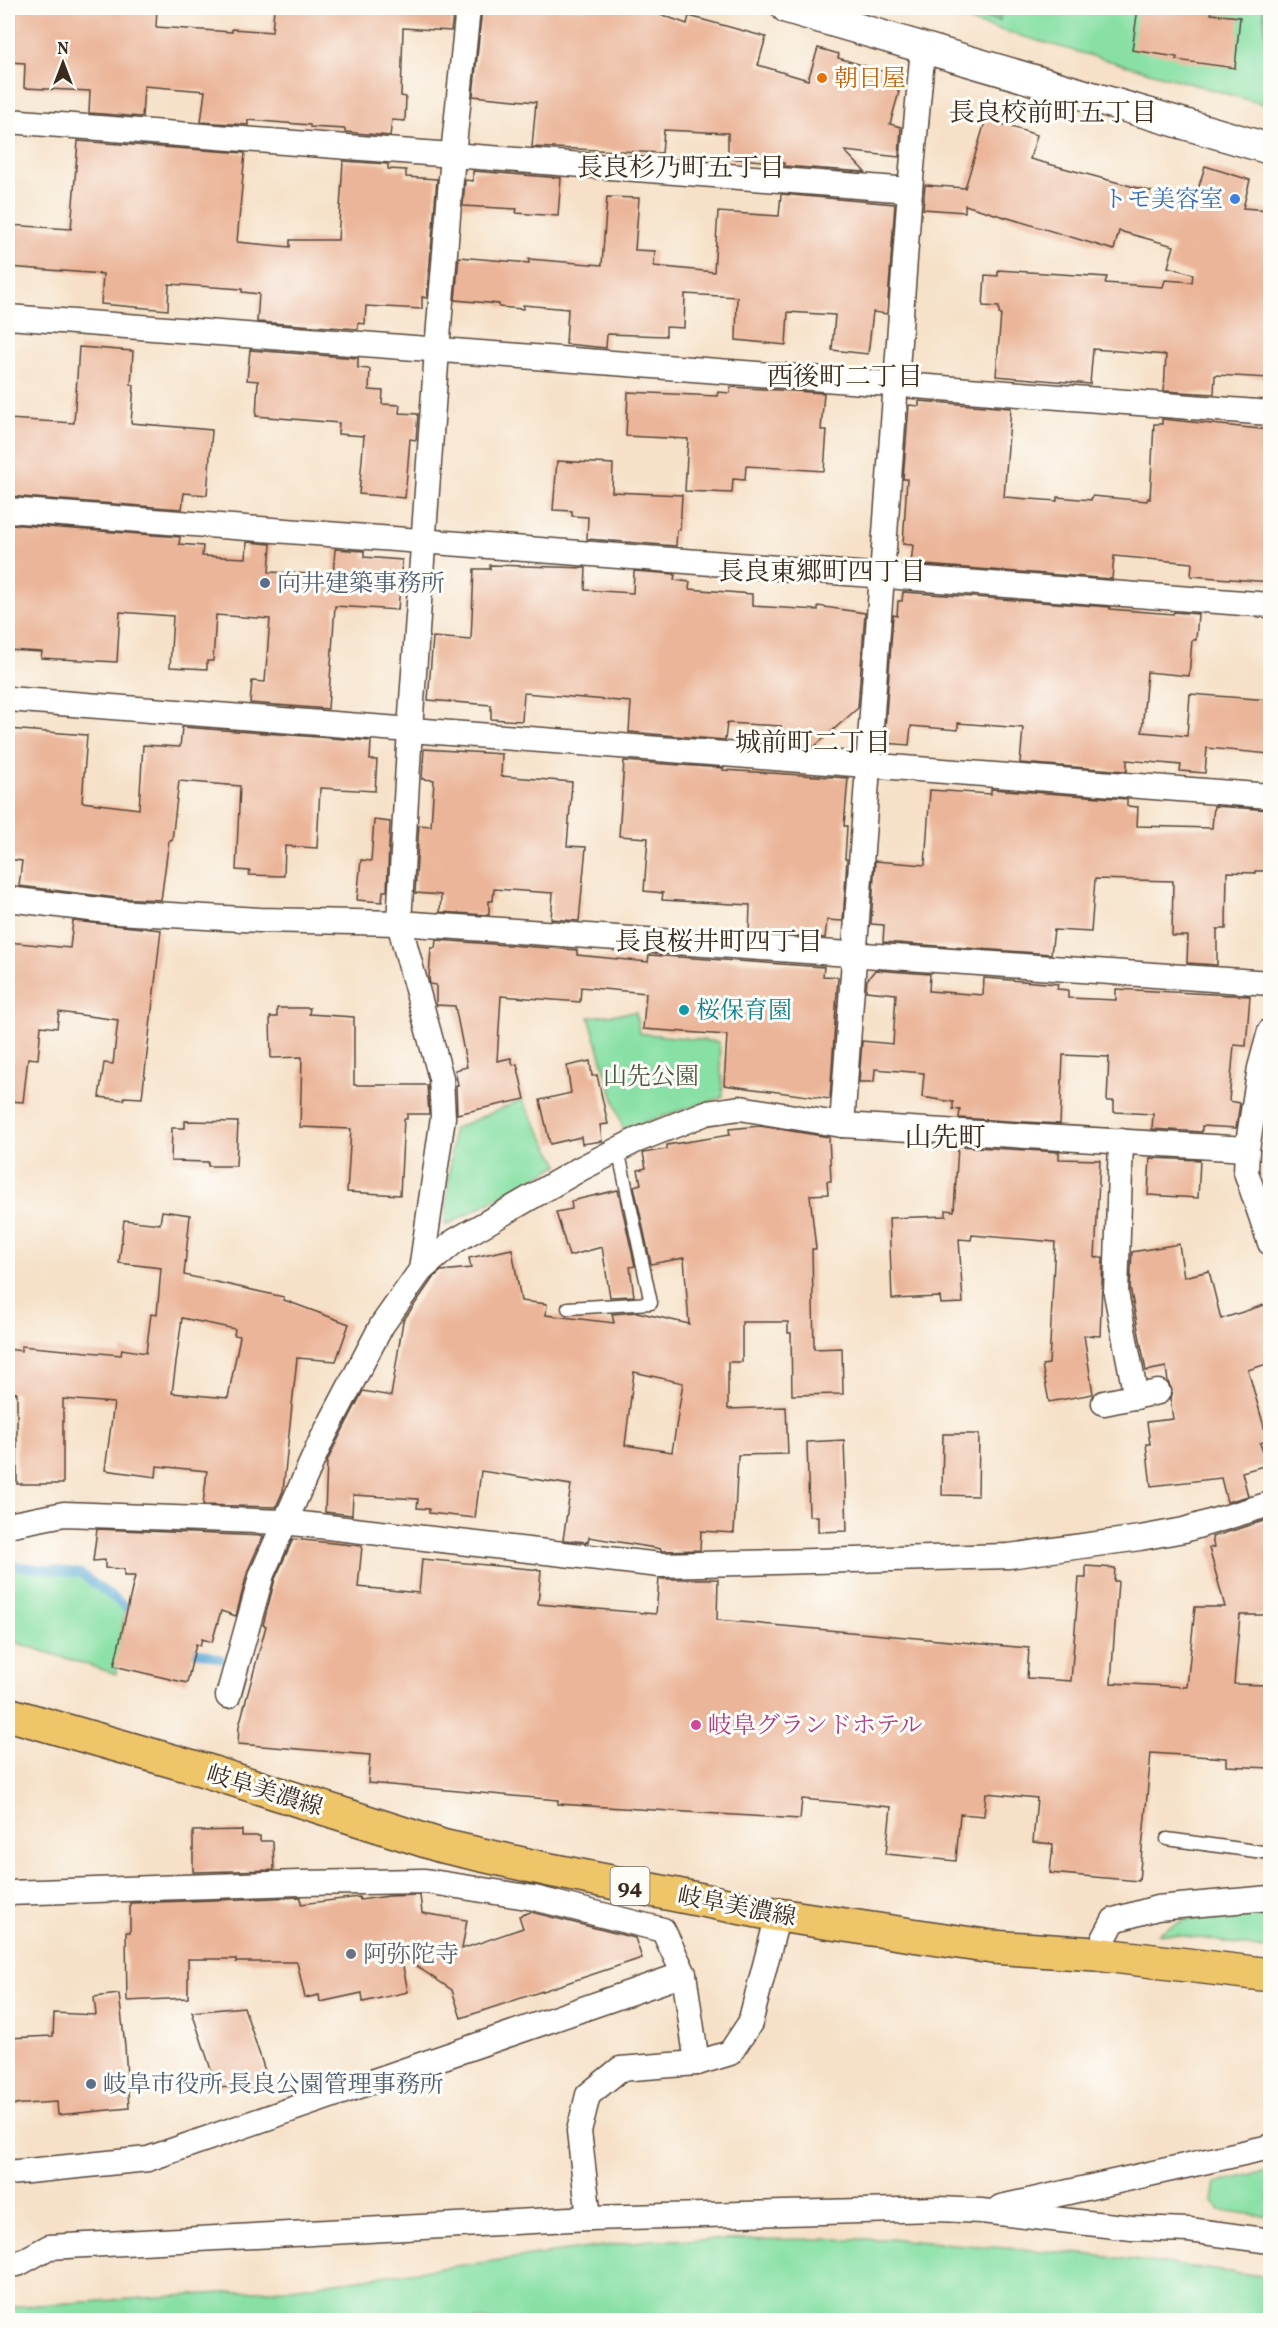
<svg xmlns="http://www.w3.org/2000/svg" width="1278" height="2328" font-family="Vollkorn,'Noto Serif JP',serif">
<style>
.green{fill:#88e0a5;stroke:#628562;stroke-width:1.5}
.forest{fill:#6ebe8a;stroke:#547454;stroke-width:1.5}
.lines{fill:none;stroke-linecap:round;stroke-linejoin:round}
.stream{stroke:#5da9d6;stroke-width:9}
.building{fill:#ebb599;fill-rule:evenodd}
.service-casing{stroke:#574538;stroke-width:15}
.minor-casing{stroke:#574538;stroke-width:27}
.tertiary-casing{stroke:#574538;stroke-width:33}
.primary-casing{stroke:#574538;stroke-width:36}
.service{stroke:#fff;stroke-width:12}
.minor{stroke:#fff;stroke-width:24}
.tertiary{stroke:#fff;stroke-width:30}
.primary{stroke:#eec569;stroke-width:33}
.food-dot{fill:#e8710a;stroke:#fdfcf7;stroke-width:2}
.shop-dot{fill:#3f7fe0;stroke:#fdfcf7;stroke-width:2}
.service-dot{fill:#5c6f8a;stroke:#fdfcf7;stroke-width:2}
.culture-dot{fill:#0f9aa8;stroke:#fdfcf7;stroke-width:2}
.hotel-dot{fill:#d1479c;stroke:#fdfcf7;stroke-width:2}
.worship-dot{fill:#6b7280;stroke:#fdfcf7;stroke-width:2}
.labels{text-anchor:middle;stroke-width:6;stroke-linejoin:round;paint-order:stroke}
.shield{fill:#fdfcf7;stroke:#75695f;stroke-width:1.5}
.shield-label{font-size:22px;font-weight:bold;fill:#3b2a1e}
.food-label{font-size:24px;fill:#c56008;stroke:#fdfcf7;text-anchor:start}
.shop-label{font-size:24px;fill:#366cbe;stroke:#fdfcf7;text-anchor:end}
.service-label{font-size:24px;fill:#4e5e75;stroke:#fdfcf7;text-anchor:start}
.culture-label{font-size:24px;fill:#0d838f;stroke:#fdfcf7;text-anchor:start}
.park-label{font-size:24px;fill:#4e5840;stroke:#fdfcf7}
.hotel-label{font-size:24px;fill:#b23c85;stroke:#fdfcf7;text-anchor:start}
.street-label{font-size:24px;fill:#3b2a1e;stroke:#fdfcf7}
.worship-label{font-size:24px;fill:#5b616d;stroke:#fdfcf7;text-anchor:start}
.neighbourhood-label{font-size:26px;fill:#3b2a1e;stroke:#fdfcf7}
.quarter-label{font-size:27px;fill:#3b2a1e;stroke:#fdfcf7}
</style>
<rect width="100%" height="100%" fill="#fdfcf7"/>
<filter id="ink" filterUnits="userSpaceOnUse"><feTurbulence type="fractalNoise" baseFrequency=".0167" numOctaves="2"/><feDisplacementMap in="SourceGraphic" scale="12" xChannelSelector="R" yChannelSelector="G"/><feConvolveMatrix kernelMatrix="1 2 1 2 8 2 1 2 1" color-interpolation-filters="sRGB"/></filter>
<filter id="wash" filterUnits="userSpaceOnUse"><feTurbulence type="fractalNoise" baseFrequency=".008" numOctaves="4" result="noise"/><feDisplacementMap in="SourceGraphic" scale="24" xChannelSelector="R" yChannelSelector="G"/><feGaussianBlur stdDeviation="1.35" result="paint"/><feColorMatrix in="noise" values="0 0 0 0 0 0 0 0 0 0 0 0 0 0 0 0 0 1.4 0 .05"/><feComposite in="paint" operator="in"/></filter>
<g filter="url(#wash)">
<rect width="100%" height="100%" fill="#f6e1c8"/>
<g class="green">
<polygon points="922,8 1270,8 1270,106"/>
<polygon points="636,1012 639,1033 719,1042 723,1097 623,1129 589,1017"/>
<polygon points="522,1100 559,1165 445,1226 453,1129"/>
<polygon points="8,1569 79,1574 125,1608 116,1674 8,1640"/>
<polygon points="1270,1913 1270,1950 1201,1938 1158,1933 1186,1919"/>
<polygon points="1270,2170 1270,2217 1220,2210 1212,2201 1215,2183"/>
<polygon points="889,2239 1083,2254 1270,2277 1270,2320 8,2320 8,2307 284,2289 650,2240"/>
</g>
<g class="forest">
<polygon points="948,8 1001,8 1000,21"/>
<polygon points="1263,8 1270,8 1270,80"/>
</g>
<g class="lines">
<g class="stream">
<polyline points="8,1565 80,1573 126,1607 137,1612"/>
<polyline points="183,1648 221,1659"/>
</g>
</g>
<g id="blocks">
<g class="building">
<polygon points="12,8 157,8 156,27 232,32 232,29 272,32 274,8 454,8 451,31 403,28 401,96 406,97 405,121 392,120 390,136 345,132 345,129 310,127 310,125 248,120 248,125 201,122 205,91 144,86 142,117 89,113 90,91 24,88 25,63 8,62 8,22 11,23"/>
<polygon points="482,8 643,8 687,24 689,16 766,37 758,65 808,80 818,48 839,54 838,58 899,76 897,81 900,82 898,91 899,92 890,124 901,127 899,157 845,151 865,172 784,166 784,163 728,158 728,133 664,130 662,153 532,147 536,102 473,96"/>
<polygon points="1138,8 1210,8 1211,14 1240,17 1235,68 1176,60 1177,57 1132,50"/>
<polygon points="986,119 1037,135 1030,159 1194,203 1205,166 1250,180 1243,208 1270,210 1270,378 1215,375 1214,394 1164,391 1166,355 1093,349 1090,384 996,376 1001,314 999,314 999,307 983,306 985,275 998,276 998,270 1107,277 1105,283 1163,287 1165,280 1192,282 1193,274 1168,267 1174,246 1119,231 1114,250 965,205 965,212 923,209 925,185 965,188"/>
<polygon points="78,141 245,153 237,242 290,247 290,240 338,240 343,161 388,164 388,169 406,170 406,177 437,179 427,298 422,297 422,309 366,306 365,324 358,323 358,329 257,322 259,294 242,292 242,289 169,284 168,310 101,304 103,274 8,267 8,225 71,229"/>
<polygon points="473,171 561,178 558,216 516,213 517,209 463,206 465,180 473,181"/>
<polygon points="781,194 895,204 887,314 873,312 868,354 832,350 835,315 788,312 786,345 736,340 737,297 685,294 684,328 666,327 666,336 607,334 606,348 566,344 568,309 523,305 523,309 499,307 499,304 455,300 459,257 529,263 529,259 602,265 607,197 639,198 635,250 655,251 654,266 714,272 718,212 779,216"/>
<polygon points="79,347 133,351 131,385 134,385 131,423 212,430 207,495 184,493 182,509 8,496 8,419 74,423"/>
<polygon points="250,350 358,358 358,368 370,369 369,390 383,391 382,404 400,405 399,413 418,414 416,440 410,439 405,498 359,494 364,436 338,434 339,423 256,416 258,381 247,380"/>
<polygon points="731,387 824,393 821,430 827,430 824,471 746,466 745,480 733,479 732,493 685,491 688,439 626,436 628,392 717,396 718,392 730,393"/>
<polygon points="919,401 1011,408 1004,497 1057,501 1057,497 1091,500 1092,496 1147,501 1148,498 1150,499 1154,424 1162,424 1162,419 1270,430 1270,582 1191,576 1192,563 1114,556 1112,579 911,564 913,545 903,544 907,479 903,479 909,405 919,406"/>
<polygon points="557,461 613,464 612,492 682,495 680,530 677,530 676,546 587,539 588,517 572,516 572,511 553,510"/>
<polygon points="8,524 180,537 179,544 203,546 202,556 246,558 247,542 271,544 269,572 333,575 335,549 364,551 364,557 402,560 398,610 335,606 328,709 250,703 252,681 265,682 270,619 216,615 213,661 207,661 207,669 170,667 173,616 120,612 117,662 41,658 42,652 8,650"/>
<polygon points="490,565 586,568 585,590 633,593 634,571 675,574 674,580 690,582 689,589 752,594 752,606 818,610 818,606 865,613 858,708 814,747 779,744 781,726 727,723 725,740 629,732 631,702 524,693 522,721 491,719 491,705 428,700 433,637 471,640 474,569 490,569"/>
<polygon points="903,592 1110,607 1110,609 1173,614 1174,612 1198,614 1196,640 1192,640 1189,676 1147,672 1142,732 1187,736 1190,694 1270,700 1270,754 1207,748 1205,773 1180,771 1181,765 1127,760 1127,771 1020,763 1023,728 958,723 958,730 911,726 909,745 884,743 893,615 897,616 898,601 902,601"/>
<polygon points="182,727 371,741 370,760 377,760 375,791 320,788 317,848 285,846 284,876 249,875 250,871 236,870 240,786 179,781 172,840 169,840 161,900 117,898 19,886 22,861 8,859 8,729 87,735 82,802 139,809 143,745 180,747"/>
<polygon points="424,749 502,754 501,776 572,782 567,846 586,847 579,921 551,919 553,893 494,889 493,901 489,901 489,915 440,912 441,895 415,893 419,825 431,826 434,780 422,779"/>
<polygon points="624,761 723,768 723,770 848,778 844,826 847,826 845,859 847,859 843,921 827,920 825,938 749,933 750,905 662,900 663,893 644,891 648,838 619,836"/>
<polygon points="991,789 1127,799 1127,806 1138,807 1137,826 1212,828 1214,806 1270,810 1270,871 1255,871 1255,873 1227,872 1226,929 1217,929 1217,965 1187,963 1188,936 1172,936 1173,881 1095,879 1091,932 1054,930 1051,954 883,942 884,925 871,924 875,861 925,865 930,790 991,794"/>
<polygon points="374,820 390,822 387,891 383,891 382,902 357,900 361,860 371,861"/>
<polygon points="73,921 161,930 142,1098 124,1097 124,1100 99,1097 104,1063 113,1064 118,1020 59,1012 57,1028 41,1026 38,1059 28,1058 23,1102 8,1101 8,942 70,948"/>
<polygon points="436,940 577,950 577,955 648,962 649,955 824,967 823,976 838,977 830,1099 724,1085 727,1035 643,1029 646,993 581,987 580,1002 501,996 497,1061 511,1058 513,1065 517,1064 525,1099 457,1114 456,1085 458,1085 455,1070 467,1067 455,1006 436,1005 436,985 430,984 429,978 431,948 435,948"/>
<polygon points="875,970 930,974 929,991 983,995 984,978 1058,984 1057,989 1068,990 1068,998 1116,1000 1116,989 1250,996 1246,1046 1234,1045 1229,1101 1240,1103 1236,1128 1202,1126 1202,1132 1152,1129 1153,1114 1114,1112 1114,1101 1107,1101 1109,1057 1063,1055 1060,1124 959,1118 960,1110 953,1109 953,1102 922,1097 924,1073 875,1069 874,1082 859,1082 862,1041 893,1044 896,994 866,991 867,980"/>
<polygon points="277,1008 310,1008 309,1014 354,1017 354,1085 427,1085 429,1114 407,1114 407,1119 404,1119 400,1195 347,1192 351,1129 300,1127 302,1057 271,1058 270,1017 277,1017"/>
<polygon points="590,1061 592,1076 597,1075 608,1124 600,1125 602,1141 582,1144 581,1137 550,1144 540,1100 571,1093 567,1066"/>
<polygon points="185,1121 238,1122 236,1166 208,1166 208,1162 171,1161 172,1128 185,1128"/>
<path d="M760,1126L829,1137L831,1181H827L828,1194L810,1195L816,1249H812L814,1349L842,1348L843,1394L792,1395L791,1333H788V1322H742V1362H728V1409L786,1407L788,1454L738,1455L734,1533L701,1531L700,1550L661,1551V1549L589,1537L588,1542L563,1540L571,1485L481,1471L475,1518L429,1513V1509L417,1508L418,1499L353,1495L352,1515L325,1512L327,1462L334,1447L363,1391L391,1396L403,1321L433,1278L441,1271L471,1268L469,1258L512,1249L521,1301L547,1304L546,1315L614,1323L612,1314L637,1312L689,1324L684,1258L651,1264L634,1186L641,1184L638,1170L646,1168L643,1153L667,1149V1145L730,1135L729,1129ZM634,1372L683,1383L672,1452L625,1445Z"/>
<polygon points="958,1146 1059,1152 1059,1159 1100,1160 1095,1258 1103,1257 1100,1336 1084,1335 1093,1394 1049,1402 1042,1365 1049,1364 1055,1242 972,1235 971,1240 959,1239 963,1303 941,1304 940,1297 892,1299 889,1218 946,1216 946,1210 954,1211"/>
<polygon points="1150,1158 1200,1160 1198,1198 1148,1195"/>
<polygon points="618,1190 635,1266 630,1267 634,1296 610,1297 602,1247 569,1256 556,1212 572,1209 571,1201"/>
<path d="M162,1211L190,1215L184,1275L284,1297V1300L349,1324L336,1361L297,1358L283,1491L276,1507L203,1505L207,1471L157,1466L156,1477L105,1470L114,1403L63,1399V1484H17V1393L8,1392V1349L21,1351V1346L121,1355L122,1349L146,1353L151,1314L157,1315L161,1268L119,1263L124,1220L160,1224ZM182,1318L235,1329L234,1335L240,1336L228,1398L172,1393Z"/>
<polygon points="1179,1244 1184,1277 1209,1271 1221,1319 1270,1303 1270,1363 1248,1370 1268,1441 1260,1443 1267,1465 1242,1472 1248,1496 1227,1502 1221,1478 1151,1486 1146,1444 1150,1444 1147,1422 1173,1419 1170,1398 1172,1390 1168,1382 1166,1367 1146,1371 1130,1287 1132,1252"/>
<polygon points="943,1434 979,1434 978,1496 942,1495"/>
<polygon points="844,1440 847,1531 818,1532 818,1516 809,1516 807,1442"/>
<polygon points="1270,1519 1270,1615 1240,1615 1234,1684 1266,1685 1265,1722 1270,1723 1270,1768 1226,1766 1226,1758 1151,1753 1139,1881 1050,1873 1053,1844 1033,1842 1037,1798 986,1793 984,1816 960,1814 956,1861 886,1854 891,1807 802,1799 800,1819 558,1804 558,1800 368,1783 370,1755 238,1744 239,1726 266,1626 263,1625 275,1579 293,1539 362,1546 358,1587 419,1593 422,1559 541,1570 538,1604 656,1614 659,1579 718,1579 717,1620 1029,1648 1027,1678 1071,1681 1079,1578 1086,1578 1086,1566 1115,1568 1114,1581 1118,1581 1111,1683 1187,1687 1195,1607 1225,1607 1209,1548 1214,1547 1212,1537"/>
<polygon points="97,1529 263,1536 248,1570 236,1616 221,1611 212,1642 202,1639 200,1646 196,1644 187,1683 114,1666 135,1576 124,1576 124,1569 105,1568 105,1560 93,1561"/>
<polygon points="242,1830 242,1836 260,1836 260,1841 273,1841 274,1870 193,1872 193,1831"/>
<polygon points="420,1895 422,1913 467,1920 462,1949 523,1928 519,1916 531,1912 635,1938 642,1958 461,2018 452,1990 401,1956 408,1992 363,2002 362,1993 320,2002 319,1995 305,1998 297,1962 236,1962 236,1959 188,1959 188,1998 127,2001 126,1932 130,1932 130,1903 301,1897 301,1904 359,1897 360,1900 389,1896"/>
<polygon points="119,1994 125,2046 129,2108 58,2115 57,2102 8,2105 8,2038 53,2036 54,2013 96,2015 94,1997"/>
<polygon points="244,2007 270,2086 248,2093 246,2086 217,2088 192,2012"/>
</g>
</g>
</g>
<g filter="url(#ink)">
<use href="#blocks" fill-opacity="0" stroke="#574538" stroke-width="1.5"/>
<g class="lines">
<defs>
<g id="service">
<polyline points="568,1308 651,1303 618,1149"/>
<polyline points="1167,1839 1270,1853"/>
</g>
<g id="minor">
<polyline points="8,121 910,190"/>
<polyline points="8,317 1270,413"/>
<polyline points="8,510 1270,605"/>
<polyline points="8,699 1270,796"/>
<polyline points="8,899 116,912 260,920 399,923 1270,983"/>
<polyline points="1270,1031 1260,1068 1247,1149 1246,1172 1270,1243"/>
<polyline points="842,1125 910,190 923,48"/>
<polyline points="1121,1141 1116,1293 1136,1397"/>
<polyline points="421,1270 443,1117 441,1078 399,923 410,729 437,350 453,155 468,8"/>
<polyline points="1104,1403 1158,1392"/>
<polyline points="8,1525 64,1514 284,1522 660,1565 1009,1556 1140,1538 1184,1530 1270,1504"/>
<polyline points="228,1696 262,1574 321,1441 382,1325 421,1270 455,1241 580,1169 635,1141 706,1113 740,1108 842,1125 1247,1149"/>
<polyline points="8,1893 299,1883 425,1881 534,1898 663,1930 684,1974 697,2063"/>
<polyline points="1096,1954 1114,1920 1157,1908 1270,1898"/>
<polyline points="8,2173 148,2159 684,1974"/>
<polyline points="1001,2207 1270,2147"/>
<polyline points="589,2218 579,2131 588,2095 620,2069 697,2063 730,2053 750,2023 778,1915"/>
<polyline points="8,2264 18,2264 49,2247 589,2218 938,2209 981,2211 1132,2228 1189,2230 1270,2241"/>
</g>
<polyline id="tertiary" points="787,8 1270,149"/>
<polyline id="primary" points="8,1714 204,1770 442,1846 545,1869 778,1915 992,1947 1096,1954 1270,1975"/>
</defs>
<use href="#service" class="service-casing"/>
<use href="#minor" class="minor-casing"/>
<use href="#tertiary" class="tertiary-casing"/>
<use href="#primary" class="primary-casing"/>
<use href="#service" class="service"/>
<use href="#minor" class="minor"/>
<use href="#tertiary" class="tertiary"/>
<use href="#primary" class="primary"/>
</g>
</g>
<circle class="food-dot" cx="822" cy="78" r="6"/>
<circle class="shop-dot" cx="1235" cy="199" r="6"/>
<g class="service-dot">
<circle cx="265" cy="583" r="6"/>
<circle cx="91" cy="2084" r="6"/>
</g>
<circle class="culture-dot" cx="684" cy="1010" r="6"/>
<circle class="hotel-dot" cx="696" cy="1725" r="6"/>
<circle class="worship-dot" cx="351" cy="1954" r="6"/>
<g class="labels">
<rect class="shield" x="610.5" y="1867" width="39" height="38" rx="4.5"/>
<g class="shield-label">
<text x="630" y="1894">94</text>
</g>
<g class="food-label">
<text x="834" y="86">朝日屋</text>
</g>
<g class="shop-label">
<text x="1223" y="207">トモ美容室</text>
</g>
<g class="service-label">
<text x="277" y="591">向井建築事務所</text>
<text x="103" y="2092">岐阜市役所 長良公園管理事務所</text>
</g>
<g class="culture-label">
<text x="696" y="1018">桜保育園</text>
</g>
<g class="park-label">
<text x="651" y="1084">山先公園</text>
</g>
<g class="hotel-label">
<text x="708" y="1733">岐阜グランドホテル</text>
</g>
<g class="street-label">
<text transform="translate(265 1790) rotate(17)" y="8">岐阜美濃線</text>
<text transform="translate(737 1906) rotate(11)" y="8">岐阜美濃線</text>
</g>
<g class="worship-label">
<text x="363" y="1962">阿弥陀寺</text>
</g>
<g class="neighbourhood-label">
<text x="1053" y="121">長良校前町五丁目</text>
<text x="681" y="176">長良杉乃町五丁目</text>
<text x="845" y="385">西後町二丁目</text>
<text x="822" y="580">長良東郷町四丁目</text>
<text x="813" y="751">城前町二丁目</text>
<text x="719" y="950">長良桜井町四丁目</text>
</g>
<g class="quarter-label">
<text x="945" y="1146">山先町</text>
</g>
</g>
<rect width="1278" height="2328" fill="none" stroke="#fdfcf7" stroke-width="30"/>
<g transform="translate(63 63)" stroke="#fdfcf7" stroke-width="4.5" paint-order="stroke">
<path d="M0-4.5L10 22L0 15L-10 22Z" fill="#3b2a1e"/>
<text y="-9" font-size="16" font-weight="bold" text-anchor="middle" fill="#3b2a1e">N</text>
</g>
</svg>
